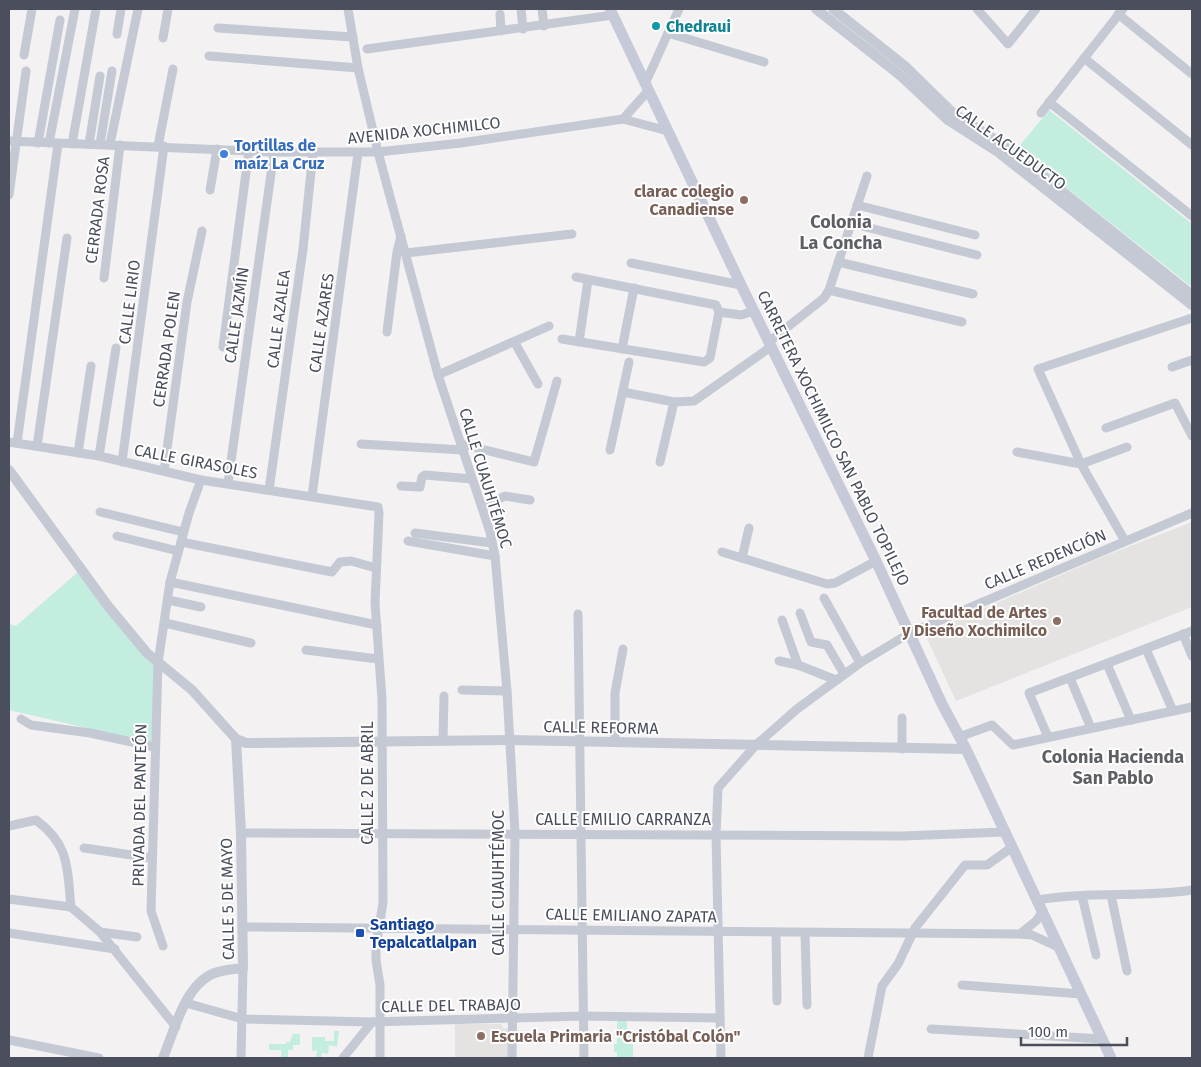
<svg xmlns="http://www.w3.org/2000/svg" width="1201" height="1067" font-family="'Fira Sans',sans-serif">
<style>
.education{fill:#e4e3e2}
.green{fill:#c3eddf}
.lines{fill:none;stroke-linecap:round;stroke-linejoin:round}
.minor{stroke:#c5c9d4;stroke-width:9}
.tertiary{stroke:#c5c9d4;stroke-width:10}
.secondary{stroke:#c5c9d8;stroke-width:11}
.culture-dot{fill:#0f9aa8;stroke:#fff;stroke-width:2}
.shop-dot{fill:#3f7fe0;stroke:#fff;stroke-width:2}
.education-dot{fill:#8d6e63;stroke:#fff;stroke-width:2}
.transit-dot{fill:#1a4fb4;stroke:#fff;stroke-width:2}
.labels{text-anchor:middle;stroke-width:4;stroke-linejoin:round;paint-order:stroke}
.culture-label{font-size:16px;font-weight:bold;fill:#0d838f;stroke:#fff;text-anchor:start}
.street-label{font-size:16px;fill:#4a4e5d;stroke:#fff}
.shop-label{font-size:16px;font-weight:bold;fill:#366cbe;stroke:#fff;text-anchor:start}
.education-label{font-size:16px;font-weight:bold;fill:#785e54;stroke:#fff;text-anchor:end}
.transit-label{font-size:16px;font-weight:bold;fill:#164399;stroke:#fff;text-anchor:start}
.neighbourhood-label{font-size:18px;font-weight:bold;fill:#5d5f65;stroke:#fff}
</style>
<rect width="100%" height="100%" fill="#f3f1f1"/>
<g class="education">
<polygon points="1192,522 1192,607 956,701 925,634 1102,557"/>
<polygon points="455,1024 501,1024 503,1028 508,1029 508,1058 455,1058"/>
</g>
<g class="green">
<polygon points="1049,110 1192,224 1192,287 1017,149"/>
<polygon points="78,572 156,667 151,743 9,710 9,624 16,626"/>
<polygon points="627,1020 627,1034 633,1034 633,1058 617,1058 617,1053 614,1052 614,1044 617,1044 617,1021"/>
<polygon points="334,1031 339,1031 337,1047 329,1045 328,1054 322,1053 321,1057 316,1058 317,1050 312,1051 312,1037 325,1037 325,1041 334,1041"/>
<polygon points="293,1034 300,1034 300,1045 293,1045 293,1050 288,1050 288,1058 281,1058 281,1050 269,1050 269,1044 286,1044 286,1042 290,1042"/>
</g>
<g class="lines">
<g class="minor">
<polyline points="348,9 358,68 378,152 438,375 490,532 495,556 507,691 515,833 512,1058"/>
<polyline points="521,9 523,29"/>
<polyline points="542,9 544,26"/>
<polyline points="977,9 1008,44 1036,9"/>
<polyline points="500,14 501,31"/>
<polyline points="1118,14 1192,74"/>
<polyline points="218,28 353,37"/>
<polyline points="668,33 764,62"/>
<polyline points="117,34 121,9"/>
<polyline points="163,38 168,9"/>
<polyline points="367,49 613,15"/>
<polyline points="24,55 32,9"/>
<polyline points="209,56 358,68"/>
<polyline points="1084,58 1192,145"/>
<polyline points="645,84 679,9"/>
<polyline points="1049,102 1192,216"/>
<polyline points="1041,113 1123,9"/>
<polyline points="623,119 668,131"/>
<polyline points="9,141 274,152 378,152 461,143 623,119 648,91"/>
<polyline points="38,143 60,20"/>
<polyline points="49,143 75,9"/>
<polyline points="72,144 96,9"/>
<polyline points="89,144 100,76"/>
<polyline points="100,144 112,71"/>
<polyline points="110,144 138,9"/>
<polyline points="158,146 173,69"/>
<polyline points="210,190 217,149"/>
<polyline points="9,195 26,71"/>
<polyline points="857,205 975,235"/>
<polyline points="850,223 977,255"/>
<polyline points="406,253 572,234"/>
<polyline points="838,262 973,294"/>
<polyline points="631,263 741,285"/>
<polyline points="104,278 120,145"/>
<polyline points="829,290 962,322"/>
<polyline points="719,312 741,315 754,311"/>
<polyline points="387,332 397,252 401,236"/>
<polyline points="562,339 704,362 710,358 719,312 716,305 576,277"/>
<polyline points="770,341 824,298 829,290 867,176"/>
<polyline points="579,342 588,280"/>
<polyline points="515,343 538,384"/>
<polyline points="223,347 249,150"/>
<polyline points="622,349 634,288"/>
<polyline points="1172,367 1192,360"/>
<polyline points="438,375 549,326"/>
<polyline points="623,392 674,402 694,401 772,346"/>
<polyline points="1106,428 1175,403 1192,436"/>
<polyline points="9,442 99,456 201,480 378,507 379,513 375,603 382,699 383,903 376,946 376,960 380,985 380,1058"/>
<polyline points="17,443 58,144"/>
<polyline points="361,444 463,450"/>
<polyline points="461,444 534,462 557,381"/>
<polyline points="37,446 67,238"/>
<polyline points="610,450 629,362"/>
<polyline points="1017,452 1081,464 1127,447"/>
<polyline points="78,453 91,366"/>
<polyline points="99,456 116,348"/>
<polyline points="122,462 164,146"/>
<polyline points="660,462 674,402"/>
<polyline points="164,471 187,302 202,231"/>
<polyline points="228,483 274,152"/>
<polyline points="401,486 420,487 422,477 425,475 472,479"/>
<polyline points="269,490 303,249 313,152"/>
<polyline points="312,496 358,153"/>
<polyline points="482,507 505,496 530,500"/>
<polyline points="100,512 183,532"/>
<polyline points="415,533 492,543"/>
<polyline points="117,536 178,551"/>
<polyline points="408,541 495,556"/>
<polyline points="1125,541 1081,464 1038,369 1192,318"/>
<polyline points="181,542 332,572 340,562 351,561 376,568"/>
<polyline points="722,552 827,584 835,583 876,561"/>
<polyline points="742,558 749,528"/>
<polyline points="170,582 377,625"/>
<polyline points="824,598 860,663"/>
<polyline points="168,600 201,607"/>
<polyline points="800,613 811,642 827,645 844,674"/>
<polyline points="578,614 584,1058"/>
<polyline points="782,620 798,665"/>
<polyline points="165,623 251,643"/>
<polyline points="1183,634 1192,656"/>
<polyline points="1146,649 1173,711"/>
<polyline points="306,650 378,659"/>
<polyline points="779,661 798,665 836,680"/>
<polyline points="1107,664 1131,720"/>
<polyline points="1070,678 1091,728"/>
<polyline points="462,690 507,691"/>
<polyline points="902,718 902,749"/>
<polyline points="21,719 31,725 90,733 155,747"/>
<polyline points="959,737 992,725 1013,745 1192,707"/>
<polyline points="1048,737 1029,693 1192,631"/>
<polyline points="443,740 444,696"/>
<polyline points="615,741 615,693 623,649"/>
<path d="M9,826L36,820C70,845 67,868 71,907L100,932L176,1027"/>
<polyline points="241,833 903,836 1004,832"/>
<polyline points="84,848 152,858"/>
<polyline points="1111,895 1127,971"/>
<polyline points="1082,896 1096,955"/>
<polyline points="9,899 71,907"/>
<path d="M1037,900C1088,891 1141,898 1192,890"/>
<polyline points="243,927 1020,934 1032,935 1058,947"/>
<polyline points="100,932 137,937"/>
<polyline points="776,932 777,1001"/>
<polyline points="9,933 115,949"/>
<polyline points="805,933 807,1005"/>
<polyline points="1020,934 1036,921 1043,911"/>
<polyline points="163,946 151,911 158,663 170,582 189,513 201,480"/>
<polyline points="962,985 1081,994"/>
<polyline points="186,1003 243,1019 372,1022 583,1016 720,1018"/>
<polyline points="931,1029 1103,1039"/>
<polyline points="9,1040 99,1058"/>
<polyline points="241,1058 243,968"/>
<polyline points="343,1058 372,1022"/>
<polyline points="721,1058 716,835 718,788 756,745 797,709 860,663 910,633 1192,513"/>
<polyline points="868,1058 882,986 898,964 915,928 965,865 987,865 1011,848"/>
</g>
<g class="tertiary">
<polyline points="816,9 901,76 948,120 998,152 1192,305"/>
<polyline points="833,9 906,67 953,113 1004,145 1192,295"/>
<polyline points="9,470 108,606 147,653 192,690 236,739"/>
<polyline points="236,739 246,743 510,740 966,749"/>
<path d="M163,1058C174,1032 184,987 212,974C222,970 232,969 243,968L241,833L236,739"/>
</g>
<polyline class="secondary" points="610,9 741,285 876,561 942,704 966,749 1111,1058"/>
</g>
<circle class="culture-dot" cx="656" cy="26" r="5"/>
<circle class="shop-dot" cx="224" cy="154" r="5"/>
<g class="education-dot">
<circle cx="744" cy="200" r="5"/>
<circle cx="1057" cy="621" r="5"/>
<circle cx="481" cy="1036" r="5"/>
</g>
<rect class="transit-dot" x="355" y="928" width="10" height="10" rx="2.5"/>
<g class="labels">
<g class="culture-label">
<text x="666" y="32">Chedraui</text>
</g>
<g class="street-label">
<text transform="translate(424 130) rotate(-6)" y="6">AVENIDA XOCHIMILCO</text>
<text transform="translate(1011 147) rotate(36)" y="6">CALLE ACUEDUCTO</text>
<text transform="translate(97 210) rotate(-83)" y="6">CERRADA ROSA</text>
<text transform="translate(129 302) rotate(-83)" y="6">CALLE LIRIO</text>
<text transform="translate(236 315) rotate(-82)" y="6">CALLE JAZMÍN</text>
<text transform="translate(278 319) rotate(-83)" y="6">CALLE AZALEA</text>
<text transform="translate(321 323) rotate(-82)" y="6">CALLE AZARES</text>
<text transform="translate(166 349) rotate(-82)" y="6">CERRADA POLEN</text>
<text transform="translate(834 438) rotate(64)" y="6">CARRETERA XOCHIMILCO SAN PABLO TOPILEJO</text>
<text transform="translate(196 461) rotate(11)" y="6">CALLE GIRASOLES</text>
<text transform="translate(486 478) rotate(73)" y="6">CALLE CUAUHTÉMOC</text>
<text transform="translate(1045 559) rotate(-23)" y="6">CALLE REDENCIÓN</text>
<text transform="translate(601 727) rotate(1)" y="6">CALLE REFORMA</text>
<text transform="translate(367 783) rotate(-90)" y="6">CALLE 2 DE ABRIL</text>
<text transform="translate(139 805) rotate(-89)" y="6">PRIVADA DEL PANTEÓN</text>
<text x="623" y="825">CALLE EMILIO CARRANZA</text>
<text transform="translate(498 883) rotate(-90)" y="6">CALLE CUAUHTÉMOC</text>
<text transform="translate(227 899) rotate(-91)" y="6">CALLE 5 DE MAYO</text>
<text transform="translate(631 915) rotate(1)" y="6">CALLE EMILIANO ZAPATA</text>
<text transform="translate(451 1005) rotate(-1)" y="6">CALLE DEL TRABAJO</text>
</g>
<g class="shop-label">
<text x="234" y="151">Tortillas de<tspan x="234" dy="18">maíz La Cruz</tspan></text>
</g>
<g class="education-label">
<text x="734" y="197">clarac colegio<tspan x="734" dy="18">Canadiense</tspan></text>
<text x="1047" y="618">Facultad de Artes<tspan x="1047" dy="18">y Diseño Xochimilco</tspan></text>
<text x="491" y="1042" text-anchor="start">Escuela Primaria "Cristóbal Colón"</text>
</g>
<g class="transit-label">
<text x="370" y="930">Santiago<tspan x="370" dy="18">Tepalcatlalpan</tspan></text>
</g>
<g class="neighbourhood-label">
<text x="841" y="228">Colonia<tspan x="841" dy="21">La Concha</tspan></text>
<text x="1113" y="763">Colonia Hacienda<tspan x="1113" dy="21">San Pablo</tspan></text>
</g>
</g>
<rect width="1201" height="1067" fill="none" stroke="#4a4e5d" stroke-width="20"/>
<path d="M1021 1037v8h106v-8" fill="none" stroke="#4a4e5d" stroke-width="2.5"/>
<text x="1028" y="1037" font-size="15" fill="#4a4e5d" stroke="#ffffff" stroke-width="4" paint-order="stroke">100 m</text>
</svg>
